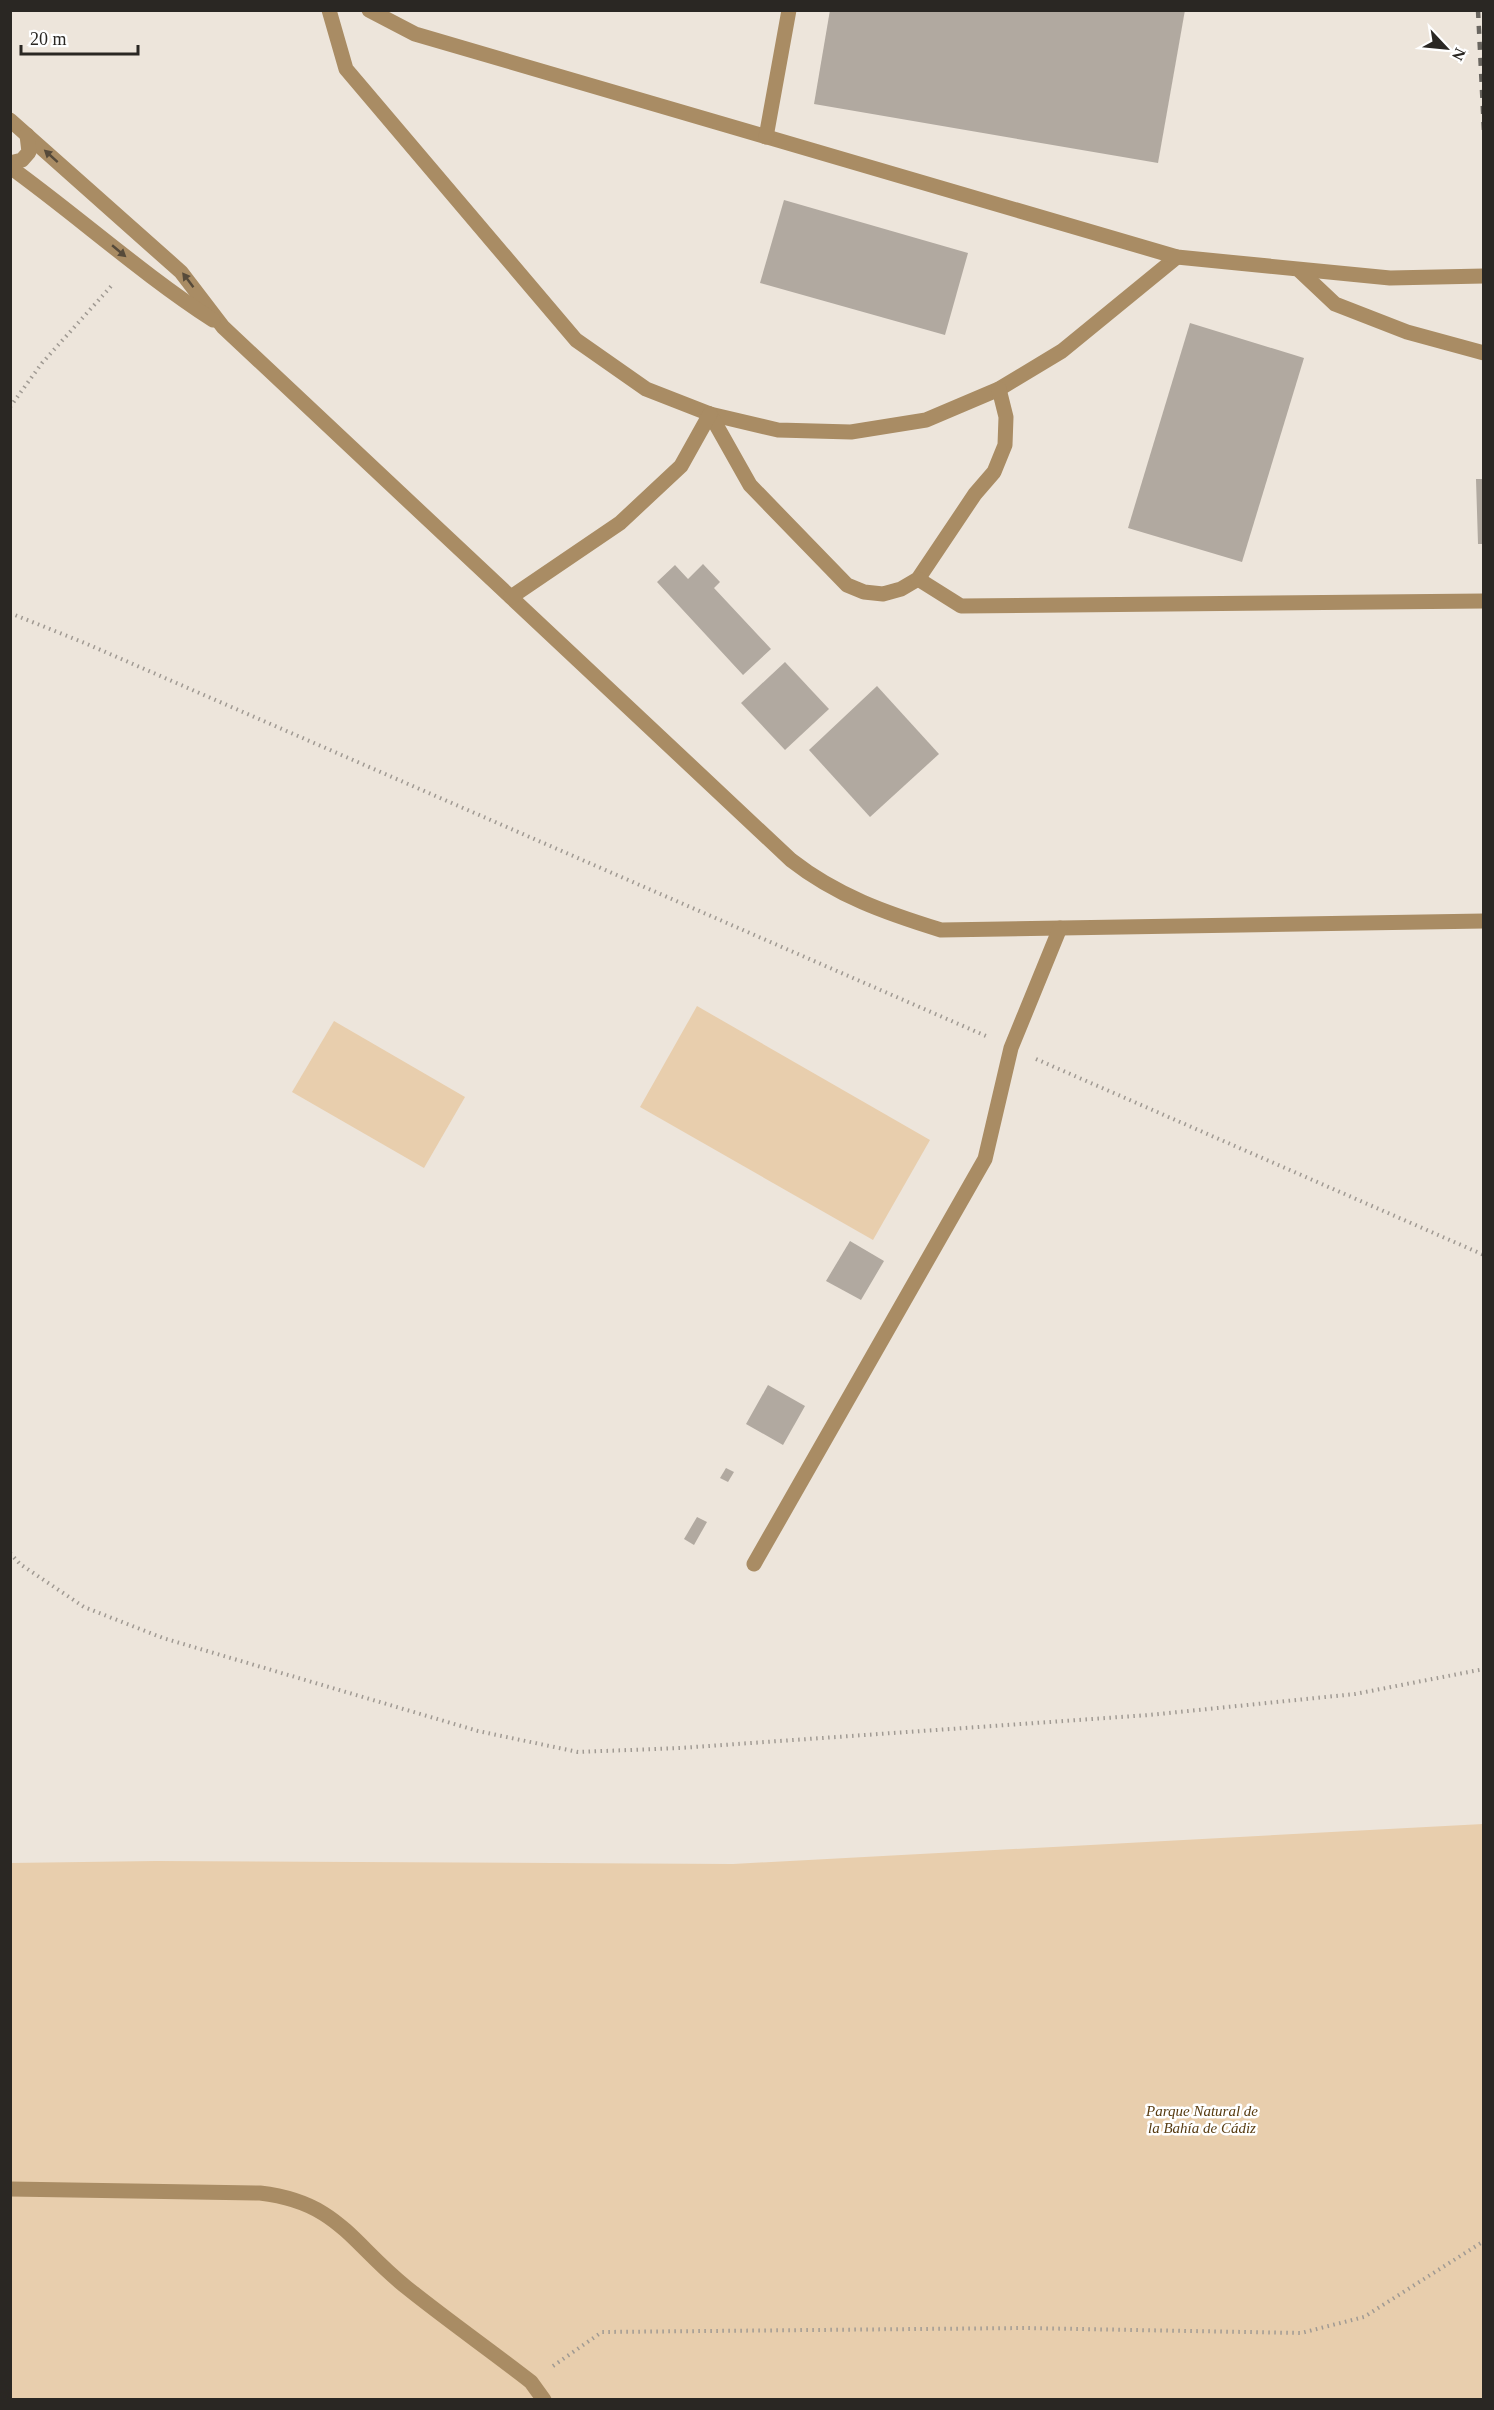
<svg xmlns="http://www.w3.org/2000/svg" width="1494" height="2410" font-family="'Times New Roman',serif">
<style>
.green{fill:#e8cead}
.building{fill:#b1a9a0}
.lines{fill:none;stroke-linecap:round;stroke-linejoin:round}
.path{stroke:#a09a93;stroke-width:4;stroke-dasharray:1.5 4.5;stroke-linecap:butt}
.minor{stroke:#a98c64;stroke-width:15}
.rail{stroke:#6a6660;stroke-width:4.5;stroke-dasharray:8 8;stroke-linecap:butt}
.oneway{fill:#564a3a}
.labels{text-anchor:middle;stroke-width:5;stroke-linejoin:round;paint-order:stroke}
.park-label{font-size:15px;font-style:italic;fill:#573b10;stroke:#fff}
</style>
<rect width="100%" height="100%" fill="#ede5db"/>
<g class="green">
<polygon points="697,1006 930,1140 873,1240 640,1107"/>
<polygon points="334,1021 465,1097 424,1168 292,1092"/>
<polygon points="1483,1824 1483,2399 11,2399 10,1863 156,1861 733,1864"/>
</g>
<g class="building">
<polygon points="830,10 1185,10 1158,163 814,104"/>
<polygon points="784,200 968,253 945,335 760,283"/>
<polygon points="1190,323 1304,358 1242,562 1128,528"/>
<polygon points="1476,479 1484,479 1484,544 1478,544"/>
<polygon points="703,564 720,582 714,588 771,649 743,675 657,582 675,565 688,579"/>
<polygon points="785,662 829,709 785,750 741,703"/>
<polygon points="877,686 939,754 870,817 809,750"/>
<polygon points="850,1241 884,1261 861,1300 826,1281"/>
<polygon points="768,1385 805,1406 783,1445 746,1424"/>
<polygon points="726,1468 734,1472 728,1482 720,1478"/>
<polygon points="697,1517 707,1522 694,1545 684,1539"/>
</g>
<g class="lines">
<g class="path">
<polyline points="10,407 42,363 114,283"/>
<polyline points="10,613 87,644 986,1036"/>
<polyline points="1036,1059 1484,1255"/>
<polyline points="10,1553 20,1564 84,1607 163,1638 478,1731 578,1752 680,1748 1149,1715 1355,1694 1484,1669"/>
<polyline points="553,2366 602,2332 1024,2328 1301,2333 1364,2317 1484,2241"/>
</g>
<g class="minor">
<polyline points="329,10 346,69 576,340 646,389 710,414 778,430 851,432 926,420 999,389 1062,351 1177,257"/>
<polyline points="369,10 415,34 1177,257 1390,278 1484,276"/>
<path d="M10,120L181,272L223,327L791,860C837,896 886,913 941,930L1484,921"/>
<polyline points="766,137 789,10"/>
<polyline points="10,163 22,160 29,152 27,135"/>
<path d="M10,167C79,217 142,274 213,320"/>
<polyline points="1300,271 1335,304 1407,332 1484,353"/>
<polyline points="710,414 750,485 847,585 864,592 883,594 901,589 918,579 975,494 994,472 1005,445 1006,417 999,389"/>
<polyline points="918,579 961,606 1484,601"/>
<polyline points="511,597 620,523 681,466 710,414"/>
<polyline points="754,1564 985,1159 1011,1048 1060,928"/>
<path d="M10,2189L260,2193C338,2202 351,2243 406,2287C447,2320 490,2350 531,2382L544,2400"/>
</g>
<polyline class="rail" points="1478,10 1484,131"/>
</g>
<defs><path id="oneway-solid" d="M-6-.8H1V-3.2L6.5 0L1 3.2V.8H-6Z" transform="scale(1.5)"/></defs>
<g class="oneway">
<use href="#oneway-solid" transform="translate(51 156) rotate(-138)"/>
<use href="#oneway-solid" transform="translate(119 251) rotate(40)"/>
<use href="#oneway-solid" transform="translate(188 280) rotate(-127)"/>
</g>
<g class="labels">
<g class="park-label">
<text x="1202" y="2116">Parque Natural de<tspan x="1202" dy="17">la Bahía de Cádiz</tspan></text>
</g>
</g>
<rect width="1494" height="2410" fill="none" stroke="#2a2723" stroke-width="24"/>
<g transform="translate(1446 48) rotate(116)" stroke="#ffffff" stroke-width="4.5" paint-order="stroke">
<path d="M0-4.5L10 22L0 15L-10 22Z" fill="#2a2723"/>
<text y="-9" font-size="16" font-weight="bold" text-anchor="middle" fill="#2a2723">N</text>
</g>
<path d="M21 45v9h117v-9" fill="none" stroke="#2a2723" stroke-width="3"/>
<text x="30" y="45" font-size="18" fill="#2a2723" stroke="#ffffff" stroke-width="4.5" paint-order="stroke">20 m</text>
</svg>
